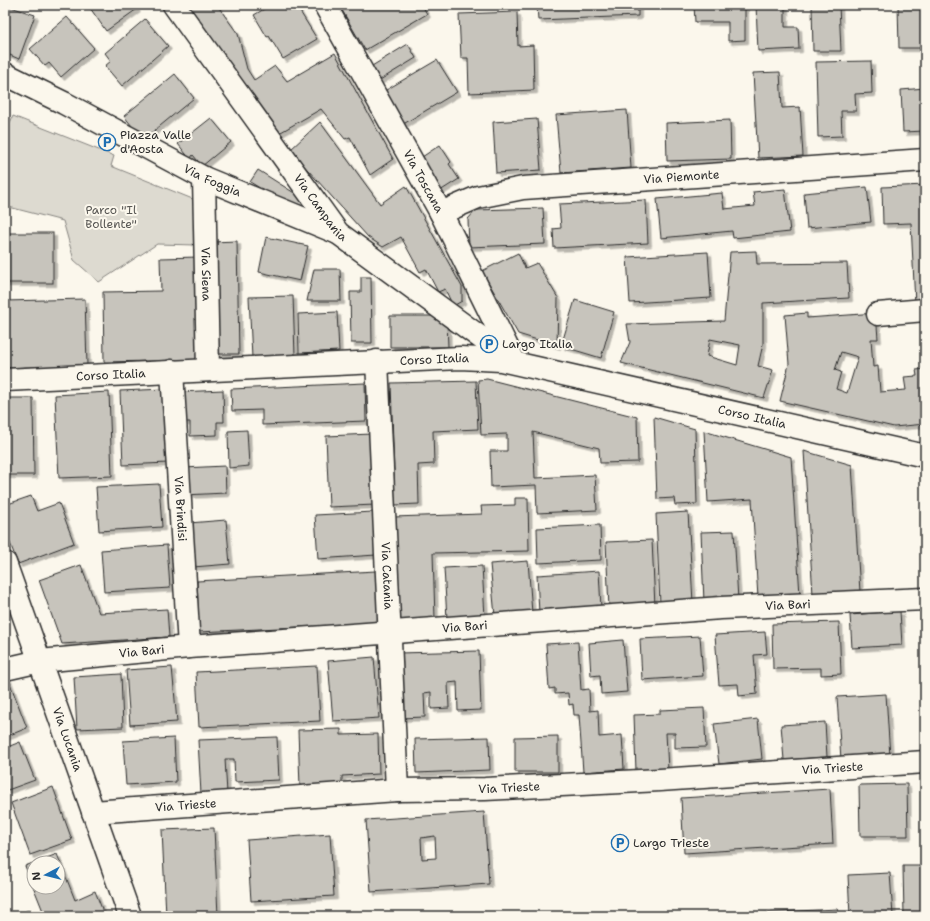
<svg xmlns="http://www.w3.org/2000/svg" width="930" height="921" font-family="'Shantell Sans',sans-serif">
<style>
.green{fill:#dddad0;stroke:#84827e}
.building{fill:#c7c4bc;stroke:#2b2b2b;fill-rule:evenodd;filter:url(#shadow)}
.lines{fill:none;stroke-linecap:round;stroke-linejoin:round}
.minor-casing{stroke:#2b2b2b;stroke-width:25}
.tertiary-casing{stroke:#2b2b2b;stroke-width:25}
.minor{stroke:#fbf7ec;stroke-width:22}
.tertiary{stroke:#fbf7ec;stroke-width:22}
.labels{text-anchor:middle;stroke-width:4;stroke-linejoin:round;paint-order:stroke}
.poi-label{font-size:12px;fill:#2b2b2b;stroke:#fbf7ec;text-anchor:start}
.street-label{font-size:12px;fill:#2b2b2b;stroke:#fbf7ec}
.park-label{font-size:12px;fill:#585754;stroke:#fbf7ec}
</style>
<defs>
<filter id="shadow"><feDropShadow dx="3.5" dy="3.5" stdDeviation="0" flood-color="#0004"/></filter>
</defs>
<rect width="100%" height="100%" fill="#fbf7ec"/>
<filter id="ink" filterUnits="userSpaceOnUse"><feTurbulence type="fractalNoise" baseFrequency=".025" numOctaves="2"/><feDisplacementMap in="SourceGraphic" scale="8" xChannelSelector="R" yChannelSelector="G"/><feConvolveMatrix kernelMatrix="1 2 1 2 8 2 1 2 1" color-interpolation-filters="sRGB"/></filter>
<g filter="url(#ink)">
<polygon class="green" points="13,116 114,156 111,166 195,200 196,245 157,244 99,282 74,260 63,221 5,206 5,126 8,127"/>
<g class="building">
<polygon points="5,5 35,15 19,59 5,53"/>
<polygon points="88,5 134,5 137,9 106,31"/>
<polygon points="179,5 217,5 238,34 247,69 254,80 275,66 287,81 335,53 393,159 370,175 350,137 345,139 321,109 274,136"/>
<polygon points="271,5 296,5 317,39 283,59 269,36 267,37 254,15"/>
<polygon points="339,5 422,5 427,14 365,50"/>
<polygon points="537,5 638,5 638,16 538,20"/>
<polygon points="694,5 745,5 745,40 728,41 728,22 695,22"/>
<polygon points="756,5 785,5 785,27 798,27 799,49 758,51"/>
<polygon points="812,5 839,5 841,51 813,51"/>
<polygon points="898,5 925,5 925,59 923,59 923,48 899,48"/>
<polygon points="517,12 518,46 533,45 534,90 469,93 468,58 461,58 459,14"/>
<polygon points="67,17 94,48 61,77 49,63 45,66 30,49"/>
<polygon points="145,19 168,46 122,86 105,66 111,61 105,53"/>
<polygon points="408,44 416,58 375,83 367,69"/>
<polygon points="437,60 457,92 400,126 381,93"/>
<polygon points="871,61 872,93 855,94 856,111 841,111 842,136 818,137 816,62"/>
<polygon points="780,72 782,108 800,107 803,156 758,158 753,73"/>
<polygon points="175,74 194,98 143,140 124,116"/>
<polygon points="925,88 925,131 903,132 901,90"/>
<polygon points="627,110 631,168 561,173 556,115"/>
<polygon points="211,118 231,142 202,166 193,155 190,159 178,144"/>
<polygon points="537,119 541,170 496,173 493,122"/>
<polygon points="730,120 731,159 667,161 666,123"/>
<polygon points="320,122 380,204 406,186 462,287 462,301 453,306 445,289 438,292 426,269 420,272 401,237 383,247 368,237 290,150"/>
<polygon points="440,145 451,162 449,164 459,179 440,191 419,159"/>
<polygon points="258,170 307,201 300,213 250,182"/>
<polygon points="925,185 925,304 915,304 911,223 883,224 882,187"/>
<polygon points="867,187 871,222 807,228 804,193"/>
<polygon points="785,189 790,232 733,238 732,231 661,238 657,199 722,193 724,209 755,206 753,192"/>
<polygon points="646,200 648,243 554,248 553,229 561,228 559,204"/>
<polygon points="543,208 545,244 469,247 468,219 476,210"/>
<rect x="5" y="233" width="48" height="50"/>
<polygon points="266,237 308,246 300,281 259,272"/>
<polygon points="237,241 239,354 214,354 212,242"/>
<path d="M756,251L757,264L847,263L849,298L763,303V344L758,366L773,370L764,398L621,363L630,342L627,324L724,321L730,252ZM710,339L740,345L737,365L707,356Z"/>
<polygon points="708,252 711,298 630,303 627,257"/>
<polygon points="518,253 525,268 537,263 558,298 557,346 518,334 482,271"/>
<polygon points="199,257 202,360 104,362 103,292 161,291 160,258"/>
<polygon points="314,269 340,269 341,301 307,301"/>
<polygon points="361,277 371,277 372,343 351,343 350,292 361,292"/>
<polygon points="293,296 295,356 252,358 249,297"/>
<polygon points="85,299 87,365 5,368 5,301"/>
<polygon points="575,300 614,312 601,358 561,346"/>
<polygon points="337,312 339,351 299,353 298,314"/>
<path d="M807,313V318L876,313L878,339H871L873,367L878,366L880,392L906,390L904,377L917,376L916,370L925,369L923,351H925V424L894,427L780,401L789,364L785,315ZM841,352L858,357L847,393L836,389L841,372L835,370Z"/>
<polygon points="390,316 442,316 447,322 448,347 390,347"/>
<polygon points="487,379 637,417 638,462 600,463 599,448 533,432 535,478 595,475 597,510 537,513 536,485 491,487 490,451 507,451 507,434 481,435 478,380"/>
<polygon points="476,381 478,429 433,431 434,464 418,465 419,504 395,505 391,383"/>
<polygon points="365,383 366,421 262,425 262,410 232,411 231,389"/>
<polygon points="164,389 168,463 123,465 120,391"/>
<polygon points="223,390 224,422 217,422 217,435 190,436 190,422 180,422 179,392"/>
<polygon points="109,392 112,476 59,478 55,395"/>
<polygon points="5,398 33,398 34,475 5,475"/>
<polygon points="654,417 695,429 697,504 675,505 674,498 657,499"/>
<polygon points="247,430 249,466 229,468 228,431"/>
<polygon points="704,431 791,457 800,595 758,598 752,499 708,502"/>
<polygon points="372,434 375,505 329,507 326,436"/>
<polygon points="804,451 852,465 860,592 813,595"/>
<polygon points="225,466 226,493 184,495 183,468"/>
<polygon points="159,484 162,527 99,531 96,487"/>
<polygon points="31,496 37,511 59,503 74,543 18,564 5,530 5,505"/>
<polygon points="515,498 528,498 529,551 433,553 435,619 397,620 393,517 482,514 481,506 515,505"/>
<polygon points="373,512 376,555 318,559 315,515"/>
<polygon points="688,512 693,603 660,604 656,514"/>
<polygon points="226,520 230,564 193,567 189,523"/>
<polygon points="600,525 601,560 538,563 537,528"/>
<polygon points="734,531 738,600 704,602 701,532"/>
<polygon points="652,540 655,607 609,609 606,542"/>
<polygon points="167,545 170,588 104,592 101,550"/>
<polygon points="528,561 532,613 495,616 490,564"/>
<polygon points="81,565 99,613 167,609 169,637 62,644 39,580"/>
<polygon points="482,566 485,617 447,619 444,568"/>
<polygon points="376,571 379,623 199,632 197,581"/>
<polygon points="599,571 601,608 539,613 537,575"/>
<polygon points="900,611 902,645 852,648 850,615"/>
<polygon points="922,614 925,614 925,644 924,644"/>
<polygon points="839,622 841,674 821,675 821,668 773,669 772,624"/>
<polygon points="765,632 767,654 754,655 757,694 739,696 738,684 719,685 715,635"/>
<polygon points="700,636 703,676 642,680 640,639"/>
<polygon points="623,640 627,692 601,694 600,675 591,676 589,643"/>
<polygon points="578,642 581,690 589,689 590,711 598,710 599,737 622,735 624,769 583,772 579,715 574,715 573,704 569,705 568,693 555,694 555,688 549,689 546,644"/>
<polygon points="479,651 481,710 458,711 457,682 448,683 449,708 431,709 431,692 424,693 425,717 400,718 398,653"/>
<polygon points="374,657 379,718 333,721 328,661"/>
<polygon points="317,666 320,721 199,727 196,672"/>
<polygon points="172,667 177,722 130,725 126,670"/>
<polygon points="121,674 123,727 77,729 74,677"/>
<polygon points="8,678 27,728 5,737 5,680"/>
<polygon points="886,694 890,757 841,760 837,697"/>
<polygon points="704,708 706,747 675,748 675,733 666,733 668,770 636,771 634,715 660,714 660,710"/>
<polygon points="758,719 762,759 719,764 714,724"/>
<polygon points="825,722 827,757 784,760 781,725"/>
<polygon points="341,729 341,735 378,734 379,774 342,776 342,785 300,787 298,730"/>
<polygon points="558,736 558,772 515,772 515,737"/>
<polygon points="277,737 279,780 235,782 234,759 225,759 227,793 201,794 198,740"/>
<polygon points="489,737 490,770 416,773 415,739"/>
<polygon points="174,738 176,782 126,785 123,741"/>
<polygon points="20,742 35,780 5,791 5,748"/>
<polygon points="907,784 908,836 860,836 859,785"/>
<polygon points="53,787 72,840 30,855 11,803"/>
<polygon points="830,789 833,844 684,853 681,798"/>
<path d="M484,812L489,884L371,892L366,820ZM435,836L436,858L422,859L421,838Z"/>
<polygon points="214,828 218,916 166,916 162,830"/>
<polygon points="330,834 334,896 251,901 247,840"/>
<path d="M57,854L75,900L95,891L102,909L100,916H45L25,866ZM34,863H58V887H34Z"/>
<polygon points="903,866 925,866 925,916 904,916"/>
<polygon points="890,873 893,916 850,916 848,875"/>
<polygon points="838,909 838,916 696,916"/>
<polygon points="29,910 31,916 12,916"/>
</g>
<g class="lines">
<defs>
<g id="minor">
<path id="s1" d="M174,5L338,233L514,362"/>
<path id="s2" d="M325,5L441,213L513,359"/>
<path id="s3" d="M5,74L64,103L204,178L338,233"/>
<path id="s4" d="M204,178L208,370"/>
<path id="s5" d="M441,213L478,197L523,188L925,160"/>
<polyline points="878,314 925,310"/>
<path id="s6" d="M377,361L397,790"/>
<path id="s7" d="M172,371L189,647"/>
<path id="s8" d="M5,563L130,916"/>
<path id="s9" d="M5,669L40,661L189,647L721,608L925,599"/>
<path id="s10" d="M93,812L397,790L485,789L660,780L925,762"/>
</g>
<g id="tertiary">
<path id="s11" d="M5,380L460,358L501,360L925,456"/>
</g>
</defs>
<use href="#minor" class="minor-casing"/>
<use href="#tertiary" class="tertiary-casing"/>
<use href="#minor" class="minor"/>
<use href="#tertiary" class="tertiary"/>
</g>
</g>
<defs>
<symbol id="parking-ring" viewBox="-11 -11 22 22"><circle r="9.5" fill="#fbf7ec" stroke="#1f6fb2" stroke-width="1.5"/><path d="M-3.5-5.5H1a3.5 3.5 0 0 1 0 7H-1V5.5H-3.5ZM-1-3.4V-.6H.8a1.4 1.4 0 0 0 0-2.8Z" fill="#1f6fb2"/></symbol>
</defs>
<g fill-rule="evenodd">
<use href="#parking-ring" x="97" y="132" width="20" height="20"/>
<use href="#parking-ring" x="479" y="334" width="20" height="20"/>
<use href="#parking-ring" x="610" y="833" width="20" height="20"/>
</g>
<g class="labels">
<g class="poi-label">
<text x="120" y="139">Piazza Valle<tspan x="120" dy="14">d'Aosta</tspan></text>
<text x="502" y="348">Largo Italia</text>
<text x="633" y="847">Largo Trieste</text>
</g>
<g class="street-label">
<text dy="4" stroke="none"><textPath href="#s5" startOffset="245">Via Piemonte</textPath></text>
<text dy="4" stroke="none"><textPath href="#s3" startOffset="233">Via Foggia</textPath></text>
<text dy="4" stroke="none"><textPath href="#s2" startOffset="202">Via Toscana</textPath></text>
<text dy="4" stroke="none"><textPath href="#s1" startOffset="250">Via Campania</textPath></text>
<text dy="4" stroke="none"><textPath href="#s4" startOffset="96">Via Siena</textPath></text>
<text dy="4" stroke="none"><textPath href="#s11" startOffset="430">Corso Italia</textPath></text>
<text dy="4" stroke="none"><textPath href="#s11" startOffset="106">Corso Italia</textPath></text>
<text dy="4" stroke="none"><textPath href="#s11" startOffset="754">Corso Italia</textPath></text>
<text dy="4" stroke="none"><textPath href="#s7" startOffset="138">Via Brindisi</textPath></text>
<text dy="4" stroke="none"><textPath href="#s6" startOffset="215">Via Catania</textPath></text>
<text dy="4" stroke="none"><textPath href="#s9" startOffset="786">Via Bari</textPath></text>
<text dy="4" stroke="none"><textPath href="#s9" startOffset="462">Via Bari</textPath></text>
<text dy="4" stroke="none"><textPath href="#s9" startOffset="138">Via Bari</textPath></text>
<text dy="4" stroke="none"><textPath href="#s8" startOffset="187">Via Lucania</textPath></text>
<text dy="4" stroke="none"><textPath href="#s10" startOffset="741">Via Trieste</textPath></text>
<text dy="4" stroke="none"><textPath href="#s10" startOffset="417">Via Trieste</textPath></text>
<text dy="4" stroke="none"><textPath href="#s10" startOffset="93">Via Trieste</textPath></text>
</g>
<g class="park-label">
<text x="111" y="214">Parco "Il<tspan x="111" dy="14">Bollente"</tspan></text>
</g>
</g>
<rect width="930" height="921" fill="none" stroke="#fbf7ec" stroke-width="20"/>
<rect x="10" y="10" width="910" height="901" fill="none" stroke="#2b2b2b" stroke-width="1.5" filter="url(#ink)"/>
<g transform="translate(46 875) rotate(263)"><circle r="19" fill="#fbf7ec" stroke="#a8a59f"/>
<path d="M0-3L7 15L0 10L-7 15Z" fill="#1f6fb2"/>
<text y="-6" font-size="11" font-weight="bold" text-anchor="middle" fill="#2b2b2b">N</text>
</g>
</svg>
